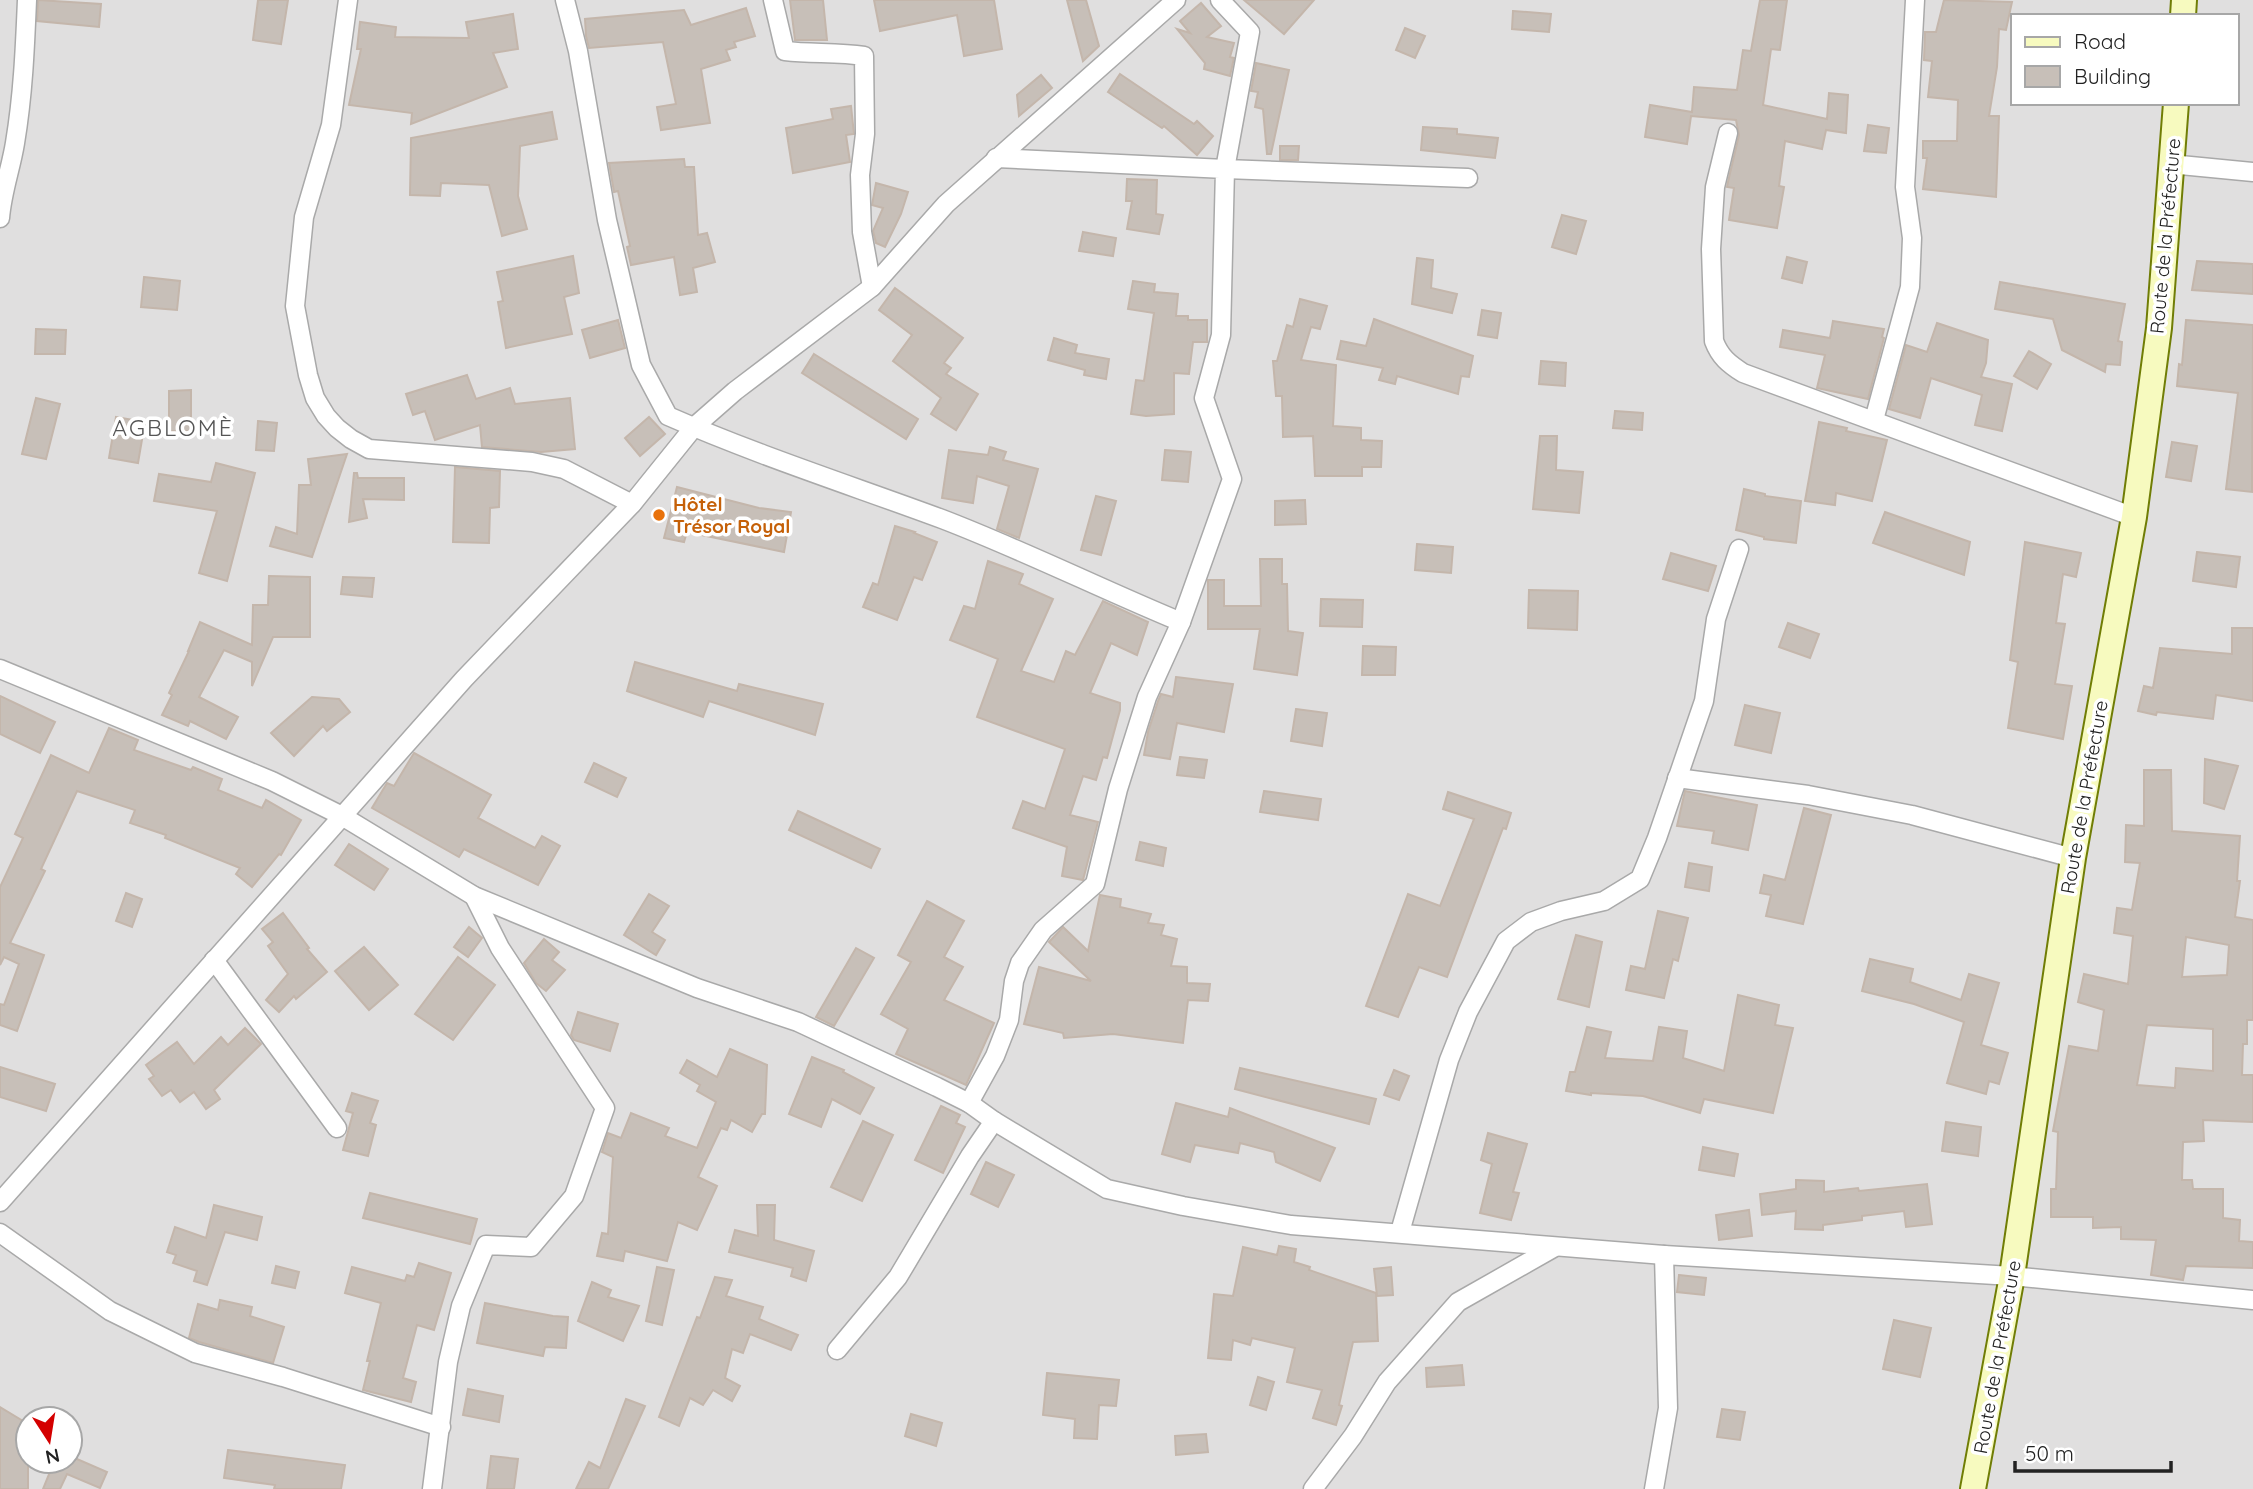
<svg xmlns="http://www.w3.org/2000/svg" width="2253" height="1489" font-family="Quicksand,sans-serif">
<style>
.residential{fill:#e0dfdf;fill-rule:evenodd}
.building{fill:#c7bfb8;stroke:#c4b6ab;stroke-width:2;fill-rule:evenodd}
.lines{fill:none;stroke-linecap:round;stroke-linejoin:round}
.street-casing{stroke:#a9a9a9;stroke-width:21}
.secondary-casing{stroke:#707d05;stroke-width:28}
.street{stroke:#fff;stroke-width:18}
.secondary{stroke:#f7fabf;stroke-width:24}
.food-dot{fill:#e8710a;stroke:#fff;stroke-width:2.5}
.labels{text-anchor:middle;stroke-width:7;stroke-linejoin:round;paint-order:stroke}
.street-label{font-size:19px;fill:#222;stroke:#fff}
.food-label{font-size:19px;font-weight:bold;fill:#c56008;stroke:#fff;text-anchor:start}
.quarter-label{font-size:23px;letter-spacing:2px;fill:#555;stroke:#fff}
</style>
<rect width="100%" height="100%" fill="#f2efe9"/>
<path class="residential" d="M0,0H2253V1489H0ZM2013,16H2237V103H2013ZM28,1419H70V1461H28Z"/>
<g class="building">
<polygon points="38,0 101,4 99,27 37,21"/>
<polygon points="258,0 288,0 281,44 253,40"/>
<polygon points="790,0 823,0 827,40 795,40"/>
<polygon points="874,0 994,0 1002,49 964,56 957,15 880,31"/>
<polygon points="1067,0 1086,0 1099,46 1083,61"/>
<polygon points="1244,0 1314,0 1284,34"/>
<polygon points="1760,0 1787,0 1780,50 1771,49 1763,105 1827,119 1829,93 1848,95 1846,133 1826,130 1822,149 1785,141 1779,186 1784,187 1777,228 1729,220 1734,188 1727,187 1728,182 1739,135 1736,120 1691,116 1687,144 1645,137 1650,105 1692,112 1694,87 1737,90 1743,50 1751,51"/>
<polygon points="1944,0 2012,2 2006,30 1999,29 1997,67 1989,116 1999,116 1996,197 1923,189 1927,158 1923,158 1923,141 1957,141 1958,100 1928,97 1932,61 1924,60 1925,32 1936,32"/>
<polygon points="1201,3 1221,26 1207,37 1234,43 1230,57 1234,58 1230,76 1204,69 1205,63 1177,29 1190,33 1180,21"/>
<polygon points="746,8 755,36 734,42 736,47 726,50 730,60 701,69 710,123 661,130 657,107 676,104 663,42 589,48 586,36 585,19 684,10 691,25"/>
<polygon points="1513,11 1551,14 1549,32 1512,29"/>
<polygon points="513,14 518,49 493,53 507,87 411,124 412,113 349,105 361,49 357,49 360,22 396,27 395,37 469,38 466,22"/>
<polygon points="1405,28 1425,36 1415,58 1396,50"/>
<polygon points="1256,63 1289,70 1271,154 1267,154 1263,109 1255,107 1258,92 1251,91"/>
<polygon points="1120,74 1194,124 1197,121 1213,136 1197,155 1164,126 1162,128 1108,92"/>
<polygon points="1041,75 1052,88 1019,116 1017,95"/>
<polygon points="851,106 854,134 846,135 850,162 793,173 786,128 833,119 831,109"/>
<polygon points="552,112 557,139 520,146 518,196 527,229 502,236 489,185 441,183 440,196 410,195 411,138"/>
<polygon points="1868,125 1889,128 1886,153 1864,151"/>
<polygon points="1423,127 1457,129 1457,134 1498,138 1495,158 1421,150"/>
<polygon points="1280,146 1299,146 1298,160 1280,160"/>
<polygon points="684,159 685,167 694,167 698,235 707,233 715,262 693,268 697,292 680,295 674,257 631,265 627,247 630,246 618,191 614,192 609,163"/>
<polygon points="1127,179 1157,180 1156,214 1163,215 1159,234 1127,229 1132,201 1126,201"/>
<polygon points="876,183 908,192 901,214 885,247 876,243 873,231 883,208 872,205"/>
<polygon points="1562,215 1586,221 1576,254 1552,247"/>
<polygon points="1083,232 1116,238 1113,256 1079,251"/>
<polygon points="573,256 579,293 564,297 572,334 506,348 498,302 503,301 497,272"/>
<polygon points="1787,257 1807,262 1802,283 1782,278"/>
<polygon points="1417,258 1433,260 1431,288 1457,294 1452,313 1412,304"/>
<polygon points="2197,261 2253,264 2253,294 2192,290"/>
<polygon points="144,277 180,281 177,310 141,307"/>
<polygon points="1133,281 1155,284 1154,292 1178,294 1176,316 1188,316 1188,320 1207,320 1207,342 1193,342 1189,374 1174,373 1174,414 1146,416 1131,414 1136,380 1144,381 1154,313 1128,309"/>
<polygon points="2000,282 2125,304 2118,341 2122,342 2120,365 2106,364 2105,372 2062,350 2053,319 1995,309"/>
<polygon points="895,288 963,338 944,363 951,368 946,374 978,394 956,430 931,414 941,398 893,361 912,335 879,310"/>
<polygon points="1300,299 1327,306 1320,329 1311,327 1301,360 1336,365 1333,426 1361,428 1361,440 1382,441 1381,467 1362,467 1362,476 1315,476 1313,436 1283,437 1282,396 1276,396 1273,361 1277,361 1287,325 1293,327"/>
<polygon points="1482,310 1501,313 1497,338 1478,335"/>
<polygon points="1374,319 1473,356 1469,377 1461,376 1458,394 1397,376 1395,384 1379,380 1383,368 1337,359 1341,341 1366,346"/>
<polygon points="618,320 625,348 590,358 582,330"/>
<polygon points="2186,320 2253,325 2252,492 2226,489 2238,393 2177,386 2179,364 2182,365"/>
<polygon points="1833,321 1884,329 1882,337 1884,338 1868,399 1817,388 1825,355 1780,347 1783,330 1830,338"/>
<polygon points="1937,323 1988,340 1986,363 1981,377 2012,384 2002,431 1975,425 1982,395 1931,378 1920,418 1889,409 1906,345 1927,352"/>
<polygon points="36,329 66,330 65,354 35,354"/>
<polygon points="1054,338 1077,345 1075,353 1109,359 1106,379 1084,375 1085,370 1048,360"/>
<polygon points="2029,351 2051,364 2037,389 2014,376"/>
<polygon points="814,354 918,419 906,439 802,373"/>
<polygon points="1541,361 1566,363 1565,386 1539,384"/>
<polygon points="467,375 476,399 510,388 515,404 570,398 575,449 541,452 482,447 480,425 435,440 425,411 413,415 406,394"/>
<polygon points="191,390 191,431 169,431 169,391"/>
<polygon points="36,398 60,404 46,459 22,454"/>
<polygon points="1615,411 1643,413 1642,430 1613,428"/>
<polygon points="116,417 145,422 138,463 109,458"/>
<polygon points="649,417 665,434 640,456 625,438"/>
<polygon points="258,421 277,423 274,451 256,450"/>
<polygon points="1819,422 1847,428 1846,431 1887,440 1872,501 1836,493 1835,505 1805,501"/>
<polygon points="1540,436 1557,436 1556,470 1583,472 1579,513 1533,509"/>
<polygon points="2172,442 2197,446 2191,481 2166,477"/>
<polygon points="990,447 1006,452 1003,460 1038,469 1019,538 997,529 1009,486 977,476 973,503 942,498 949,450 988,455"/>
<polygon points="1165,450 1191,452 1188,482 1162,480"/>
<polygon points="347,454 312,557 270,546 276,527 297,534 299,485 311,485 308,459"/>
<polygon points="216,463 255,473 227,581 199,573 217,511 154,501 159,474 211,482"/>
<polygon points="455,467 500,471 499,507 490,508 489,543 453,542"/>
<polygon points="354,473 357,473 358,478 404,478 404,500 363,499 367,518 349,522"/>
<polygon points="677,487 759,508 791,512 784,552 687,532 684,542 664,538"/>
<polygon points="1744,489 1765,494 1765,496 1801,501 1796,543 1764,539 1764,537 1736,530"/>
<polygon points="1096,496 1116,501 1101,555 1081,550"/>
<polygon points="1305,500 1306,524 1275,525 1275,501"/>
<polygon points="1885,512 1970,542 1964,575 1873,543"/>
<polygon points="895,526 915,532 914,533 937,542 922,580 914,577 897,620 863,607 873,583 878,585"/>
<polygon points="2025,542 2081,553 2076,577 2063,574 2056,623 2065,624 2055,684 2072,686 2063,739 2008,728 2018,662 2010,660"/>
<polygon points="1417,544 1453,547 1451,573 1415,570"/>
<polygon points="2197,552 2240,557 2236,587 2193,581"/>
<polygon points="1671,553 1716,566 1708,591 1663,579"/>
<polygon points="1260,559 1282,559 1282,584 1287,584 1288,631 1303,633 1297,675 1254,669 1260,629 1208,629 1208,580 1224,580 1224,606 1261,606"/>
<polygon points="988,561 1023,574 1019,584 1053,599 1021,671 1054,682 1066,651 1075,655 1103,601 1148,622 1137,655 1111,643 1090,693 1120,703 1120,710 1107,758 1103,757 1096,780 1083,776 1070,815 1098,822 1083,880 1062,876 1067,847 1013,828 1023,801 1045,809 1065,749 977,717 998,659 950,640 964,606 975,609"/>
<polygon points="269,576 310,577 310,637 273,637 252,686 252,662 224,650 199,697 238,717 226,739 190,721 188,726 162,715 172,695 169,693 189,651 188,651 200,622 252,645 253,605 268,605"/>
<polygon points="343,577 374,578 372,597 341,594"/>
<polygon points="1529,590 1578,591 1577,630 1528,628"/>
<polygon points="1321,599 1363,600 1362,627 1320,626"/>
<polygon points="1788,623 1819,634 1810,658 1779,647"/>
<polygon points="2232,628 2253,628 2253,701 2216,695 2213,719 2157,712 2156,715 2138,711 2144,686 2153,688 2160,648 2232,654"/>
<polygon points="1363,646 1396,647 1395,675 1362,675"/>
<polygon points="635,662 737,691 739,684 823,704 815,735 709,701 703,717 627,691"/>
<polygon points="1176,677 1233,684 1224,732 1177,723 1170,759 1144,755 1148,732 1158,701 1161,694 1173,697"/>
<polygon points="0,696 55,722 40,753 0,734"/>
<polygon points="312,697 339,699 350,712 327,731 323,726 294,756 271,733"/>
<polygon points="1745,705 1780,713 1771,753 1735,745"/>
<polygon points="1296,709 1327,713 1322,746 1291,741"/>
<polygon points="109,728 138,740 134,750 191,770 193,767 222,779 218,790 262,808 266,800 301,820 281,855 279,854 252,887 236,874 240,868 165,838 166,835 130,823 135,810 77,791 41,869 45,871 10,943 44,955 17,1031 0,1025 0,1004 4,1005 19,964 4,957 0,965 0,887 23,838 15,834 51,755 89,773"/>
<polygon points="414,753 491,795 478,818 535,848 542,836 560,846 538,885 464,849 459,857 372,808 387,783 394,786"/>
<polygon points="1180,757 1207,760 1204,778 1177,775"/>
<polygon points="2205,759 2238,766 2224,809 2204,803"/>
<polygon points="594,763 626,778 617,797 585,782"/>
<path d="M2144,770H2171L2172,831L2240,836L2237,881H2240L2235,917L2253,920V1020H2247V1044H2243L2242,1075H2253V1122L2203,1120L2204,1141L2183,1142L2182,1180H2192L2193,1189H2223V1218L2240,1220L2239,1241L2253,1242V1268L2186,1266L2183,1280L2151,1275L2156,1240L2121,1239V1227L2093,1228V1217H2051V1189H2056L2058,1132L2053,1131L2069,1046L2098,1051L2104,1010L2078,1002L2084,974L2128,984L2133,936L2114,933L2117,908L2132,910L2140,863L2125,862L2126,825L2144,826ZM2186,937L2229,945L2227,975L2182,977ZM2147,1025L2213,1029V1071L2176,1068L2175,1088L2137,1085Z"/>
<polygon points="1264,791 1321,799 1318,820 1260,812"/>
<polygon points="1685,791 1757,805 1748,850 1712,843 1714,831 1677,826"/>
<polygon points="1448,792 1511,813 1506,829 1503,828 1447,977 1419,967 1398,1017 1366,1006 1408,894 1440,906 1474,819 1443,809"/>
<polygon points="1804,808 1831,815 1803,924 1766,916 1771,895 1760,893 1764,875 1785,880"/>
<polygon points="798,811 880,849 871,868 789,830"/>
<polygon points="1140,842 1166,848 1163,866 1136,860"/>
<polygon points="349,844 388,869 374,890 335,865"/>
<polygon points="1689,863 1712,867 1709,891 1685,887"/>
<polygon points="126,893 142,899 132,927 116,921"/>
<polygon points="649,894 669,906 652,932 665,940 656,955 624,935"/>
<polygon points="1100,895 1121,899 1120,907 1151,914 1148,923 1164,925 1161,935 1177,939 1171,966 1187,967 1187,983 1210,984 1208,1001 1188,1000 1183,1043 1113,1034 1064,1038 1063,1033 1024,1024 1039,967 1091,981 1049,942 1063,927 1088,951"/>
<polygon points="927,901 964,921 944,957 963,967 944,1000 994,1023 966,1085 896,1054 908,1029 881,1014 911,962 898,955"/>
<polygon points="1658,911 1688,918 1678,961 1673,959 1664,998 1626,990 1631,966 1645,969"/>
<polygon points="283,913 309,948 307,949 327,972 296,999 294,996 279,1012 266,1000 288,974 268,946 273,942 262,929"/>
<polygon points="469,927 482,938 468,957 454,947"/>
<polygon points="1576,935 1602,942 1589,1007 1558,999"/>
<polygon points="544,939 559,952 552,960 565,970 546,991 536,983 524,963"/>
<polygon points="364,947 398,985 369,1010 335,971"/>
<polygon points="856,948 874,958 834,1026 816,1017"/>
<polygon points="458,957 495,985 453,1040 415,1014"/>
<polygon points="1870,959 1913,969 1910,982 1961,1000 1969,974 1999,983 1981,1045 2008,1053 1999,1084 1989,1081 1986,1094 1947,1083 1964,1022 1914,1004 1862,991"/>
<polygon points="1738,995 1779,1005 1775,1025 1793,1028 1773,1113 1704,1099 1700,1113 1643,1096 1591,1093 1591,1095 1566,1091 1570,1072 1575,1072 1587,1027 1611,1032 1605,1058 1653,1061 1659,1027 1687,1031 1683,1058 1724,1071"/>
<polygon points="578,1012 618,1024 610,1051 574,1040 571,1035"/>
<polygon points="245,1028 261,1044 214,1090 220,1099 206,1109 194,1092 180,1102 171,1090 162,1096 149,1079 154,1076 146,1065 177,1042 194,1064 221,1037 228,1045"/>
<polygon points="730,1049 767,1065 765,1114 762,1114 752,1132 731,1120 727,1130 721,1128 698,1177 717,1186 697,1230 678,1222 667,1261 625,1251 623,1261 597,1256 602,1233 608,1234 613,1157 602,1152 608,1133 621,1138 631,1113 669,1128 665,1136 697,1148 716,1102 697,1091 700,1085 680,1073 687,1060 717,1077"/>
<polygon points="812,1057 844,1070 843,1072 874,1088 860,1114 832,1099 821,1127 789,1114"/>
<polygon points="0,1067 55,1084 46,1111 0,1097"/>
<polygon points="1240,1068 1376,1099 1369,1124 1235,1089"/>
<polygon points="1394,1070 1409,1076 1399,1100 1384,1095"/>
<polygon points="352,1093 378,1101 370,1123 376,1125 368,1156 343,1150 353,1113 346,1111"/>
<polygon points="1176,1103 1228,1117 1230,1108 1335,1148 1320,1181 1276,1162 1274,1152 1240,1143 1238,1153 1195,1145 1190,1162 1162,1154"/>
<polygon points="941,1106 960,1115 956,1123 965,1127 943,1173 915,1160"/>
<polygon points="863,1121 893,1135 862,1201 831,1187"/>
<polygon points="1946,1122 1981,1127 1978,1156 1942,1151"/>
<polygon points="1488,1133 1527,1144 1513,1192 1519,1193 1511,1220 1480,1213 1492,1164 1481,1160"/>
<polygon points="1703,1147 1738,1154 1734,1176 1699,1170"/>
<polygon points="986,1162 1014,1175 998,1207 971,1194"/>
<polygon points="1796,1180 1824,1181 1824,1192 1858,1188 1859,1191 1927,1184 1932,1224 1906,1227 1904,1211 1862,1216 1862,1220 1823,1225 1823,1230 1795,1229 1796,1211 1762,1215 1760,1194 1796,1189"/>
<polygon points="370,1193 477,1219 470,1244 363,1218"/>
<polygon points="214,1205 262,1217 257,1240 225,1232 207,1285 194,1281 197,1271 173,1263 176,1255 167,1252 175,1227 206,1238"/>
<polygon points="757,1205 775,1205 774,1240 814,1251 806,1281 791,1276 793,1268 729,1252 735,1230 758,1236"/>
<polygon points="1749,1210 1752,1236 1719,1240 1716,1215"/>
<polygon points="1279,1246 1296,1249 1294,1262 1310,1267 1309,1270 1376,1293 1378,1341 1353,1342 1339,1405 1342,1406 1336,1425 1313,1418 1322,1390 1287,1382 1295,1348 1252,1338 1250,1345 1233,1340 1231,1360 1208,1358 1214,1294 1233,1296 1243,1247 1277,1255"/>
<polygon points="419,1263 451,1273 434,1330 417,1325 403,1378 416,1382 411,1402 363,1390 370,1361 367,1361 381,1303 345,1293 352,1267 405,1281 407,1275 414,1277"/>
<polygon points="276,1266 299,1272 295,1288 272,1283"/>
<polygon points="657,1267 674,1270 662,1325 646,1321"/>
<polygon points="1391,1267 1393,1295 1377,1296 1374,1269"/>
<polygon points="1679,1275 1706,1278 1704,1295 1677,1292"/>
<polygon points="715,1277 732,1280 726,1296 763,1307 759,1319 798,1335 791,1350 750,1334 743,1353 732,1349 725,1378 740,1386 732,1401 713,1390 703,1405 690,1398 679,1426 659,1417 697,1317 700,1318"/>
<polygon points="592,1282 611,1290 608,1297 639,1306 623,1341 578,1321"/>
<polygon points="220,1300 252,1307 250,1316 284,1327 273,1363 199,1342 189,1338 198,1304 218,1310"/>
<polygon points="485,1303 553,1316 568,1317 566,1348 545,1347 543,1356 477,1343"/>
<polygon points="1894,1320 1931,1328 1920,1377 1883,1369"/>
<polygon points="1462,1365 1464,1385 1427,1387 1426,1368"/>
<polygon points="1047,1373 1119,1380 1116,1406 1099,1405 1097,1439 1074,1438 1075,1419 1043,1415"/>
<polygon points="1258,1377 1274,1382 1266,1410 1250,1405"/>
<polygon points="468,1389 503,1396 499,1422 463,1415"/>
<polygon points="626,1399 645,1406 608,1489 576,1489 589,1462 600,1468"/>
<polygon points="0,1407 28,1424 28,1489 0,1489"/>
<polygon points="1722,1409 1745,1412 1740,1440 1717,1437"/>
<polygon points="911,1414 942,1423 936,1446 905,1436"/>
<polygon points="1206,1434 1208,1452 1176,1455 1175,1436"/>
<polygon points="228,1450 345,1465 341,1489 274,1489 275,1485 224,1478"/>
<polygon points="70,1456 107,1472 100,1488 67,1474 60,1489 43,1489 52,1467 39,1461 70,1461"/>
<polygon points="491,1456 518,1459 514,1489 487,1489"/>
</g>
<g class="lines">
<defs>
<g id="street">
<polyline points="348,0 331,125 304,217 295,306 308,375 315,398 326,416 337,428 351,439 369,449 532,462 564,469 632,504"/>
<path d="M565,0L578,51L607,220L624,292L641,365L668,416C757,455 850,485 942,519C1023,550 1101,589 1181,622"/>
<path d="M773,0L785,51C812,54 838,52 864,56L865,134L860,175L862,232L872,287"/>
<polyline points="1220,0 1250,32 1225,169 1468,178"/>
<path d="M1728,133L1715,187L1711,249L1714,341C1720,357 1729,364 1743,373L2134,517"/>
<polyline points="2170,164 2253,172"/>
<path d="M0,218C2,192 11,168 15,143C23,95 25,48 27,0"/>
<polyline points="1874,420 1910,287 1912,238 1905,187 1915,0"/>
<polyline points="0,669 272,781 342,816 474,896 697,988 798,1022 937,1087 969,1103 994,1121 1107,1189 1183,1206 1291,1225 1664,1255 2012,1276 2253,1300"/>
<polyline points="1677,778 1808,795 1912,815 2073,858"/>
<polyline points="214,960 337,1128"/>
<polyline points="969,1103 995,1056 1009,1020 1014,981 1020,963 1043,930 1095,884 1118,789 1147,697 1181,622 1232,479 1204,398 1221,335 1225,169 996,158"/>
<polyline points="0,1202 464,679 632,504 694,427 735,391 872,287 946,204 1176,0"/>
<polyline points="1400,1232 1449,1060 1468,1012 1506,941 1531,922 1561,911 1604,901 1640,879 1657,838 1704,701 1716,619 1739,549"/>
<polyline points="0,1233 110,1311 195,1353 283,1377 441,1427"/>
<polyline points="837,1350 898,1277 970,1156 994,1121"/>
<polyline points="432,1489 448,1362 461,1306 486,1245 531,1247 574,1196 605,1108 500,948 474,896"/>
<polyline points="1313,1489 1353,1436 1387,1382 1458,1302 1555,1247"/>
<polyline points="1654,1489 1668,1408 1664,1255"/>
</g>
<g id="secondary">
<polyline points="2183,16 2184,0"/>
<polyline points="1973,1489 2012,1276 2073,858 2134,517 2159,328 2176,103"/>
</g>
</defs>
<use href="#street" class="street-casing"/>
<use href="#secondary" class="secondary-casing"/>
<use href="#street" class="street"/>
<use href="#secondary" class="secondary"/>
</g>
<circle class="food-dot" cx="659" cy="515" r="7"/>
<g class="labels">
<g class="street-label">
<text transform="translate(2165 236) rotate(-85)" y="7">Route de la Préfecture</text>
<text transform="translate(2084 797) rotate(-80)" y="7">Route de la Préfecture</text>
<text transform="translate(1997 1357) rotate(-80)" y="7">Route de la Préfecture</text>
</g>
<g class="food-label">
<text x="673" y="511">Hôtel<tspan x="673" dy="22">Trésor Royal</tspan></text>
</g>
<g class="quarter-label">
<text x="173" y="436">AGBLOMÈ</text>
</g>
</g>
<rect x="2011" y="14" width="228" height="91" fill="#ffffff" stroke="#a7a7a7" stroke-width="2"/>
<rect x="2025" y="37" width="35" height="10" fill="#f7fabf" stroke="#a7a7a7" stroke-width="2"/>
<text x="2074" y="49" font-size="21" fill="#222222">Road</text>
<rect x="2025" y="66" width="35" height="21" fill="#c7bfb8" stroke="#a7a7a7" stroke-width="2"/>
<text x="2074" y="84" font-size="21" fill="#222222">Building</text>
<g transform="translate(49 1440) rotate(168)"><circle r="33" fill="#ffffff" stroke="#a7a7a7" stroke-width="2"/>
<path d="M0-5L12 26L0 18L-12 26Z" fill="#d40000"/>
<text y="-10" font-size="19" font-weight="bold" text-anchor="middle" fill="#222222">N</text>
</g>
<path d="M2015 1461v10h156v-10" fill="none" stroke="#222222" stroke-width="3.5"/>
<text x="2025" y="1461" font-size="21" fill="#222222" stroke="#ffffff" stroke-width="5" paint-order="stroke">50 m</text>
</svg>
